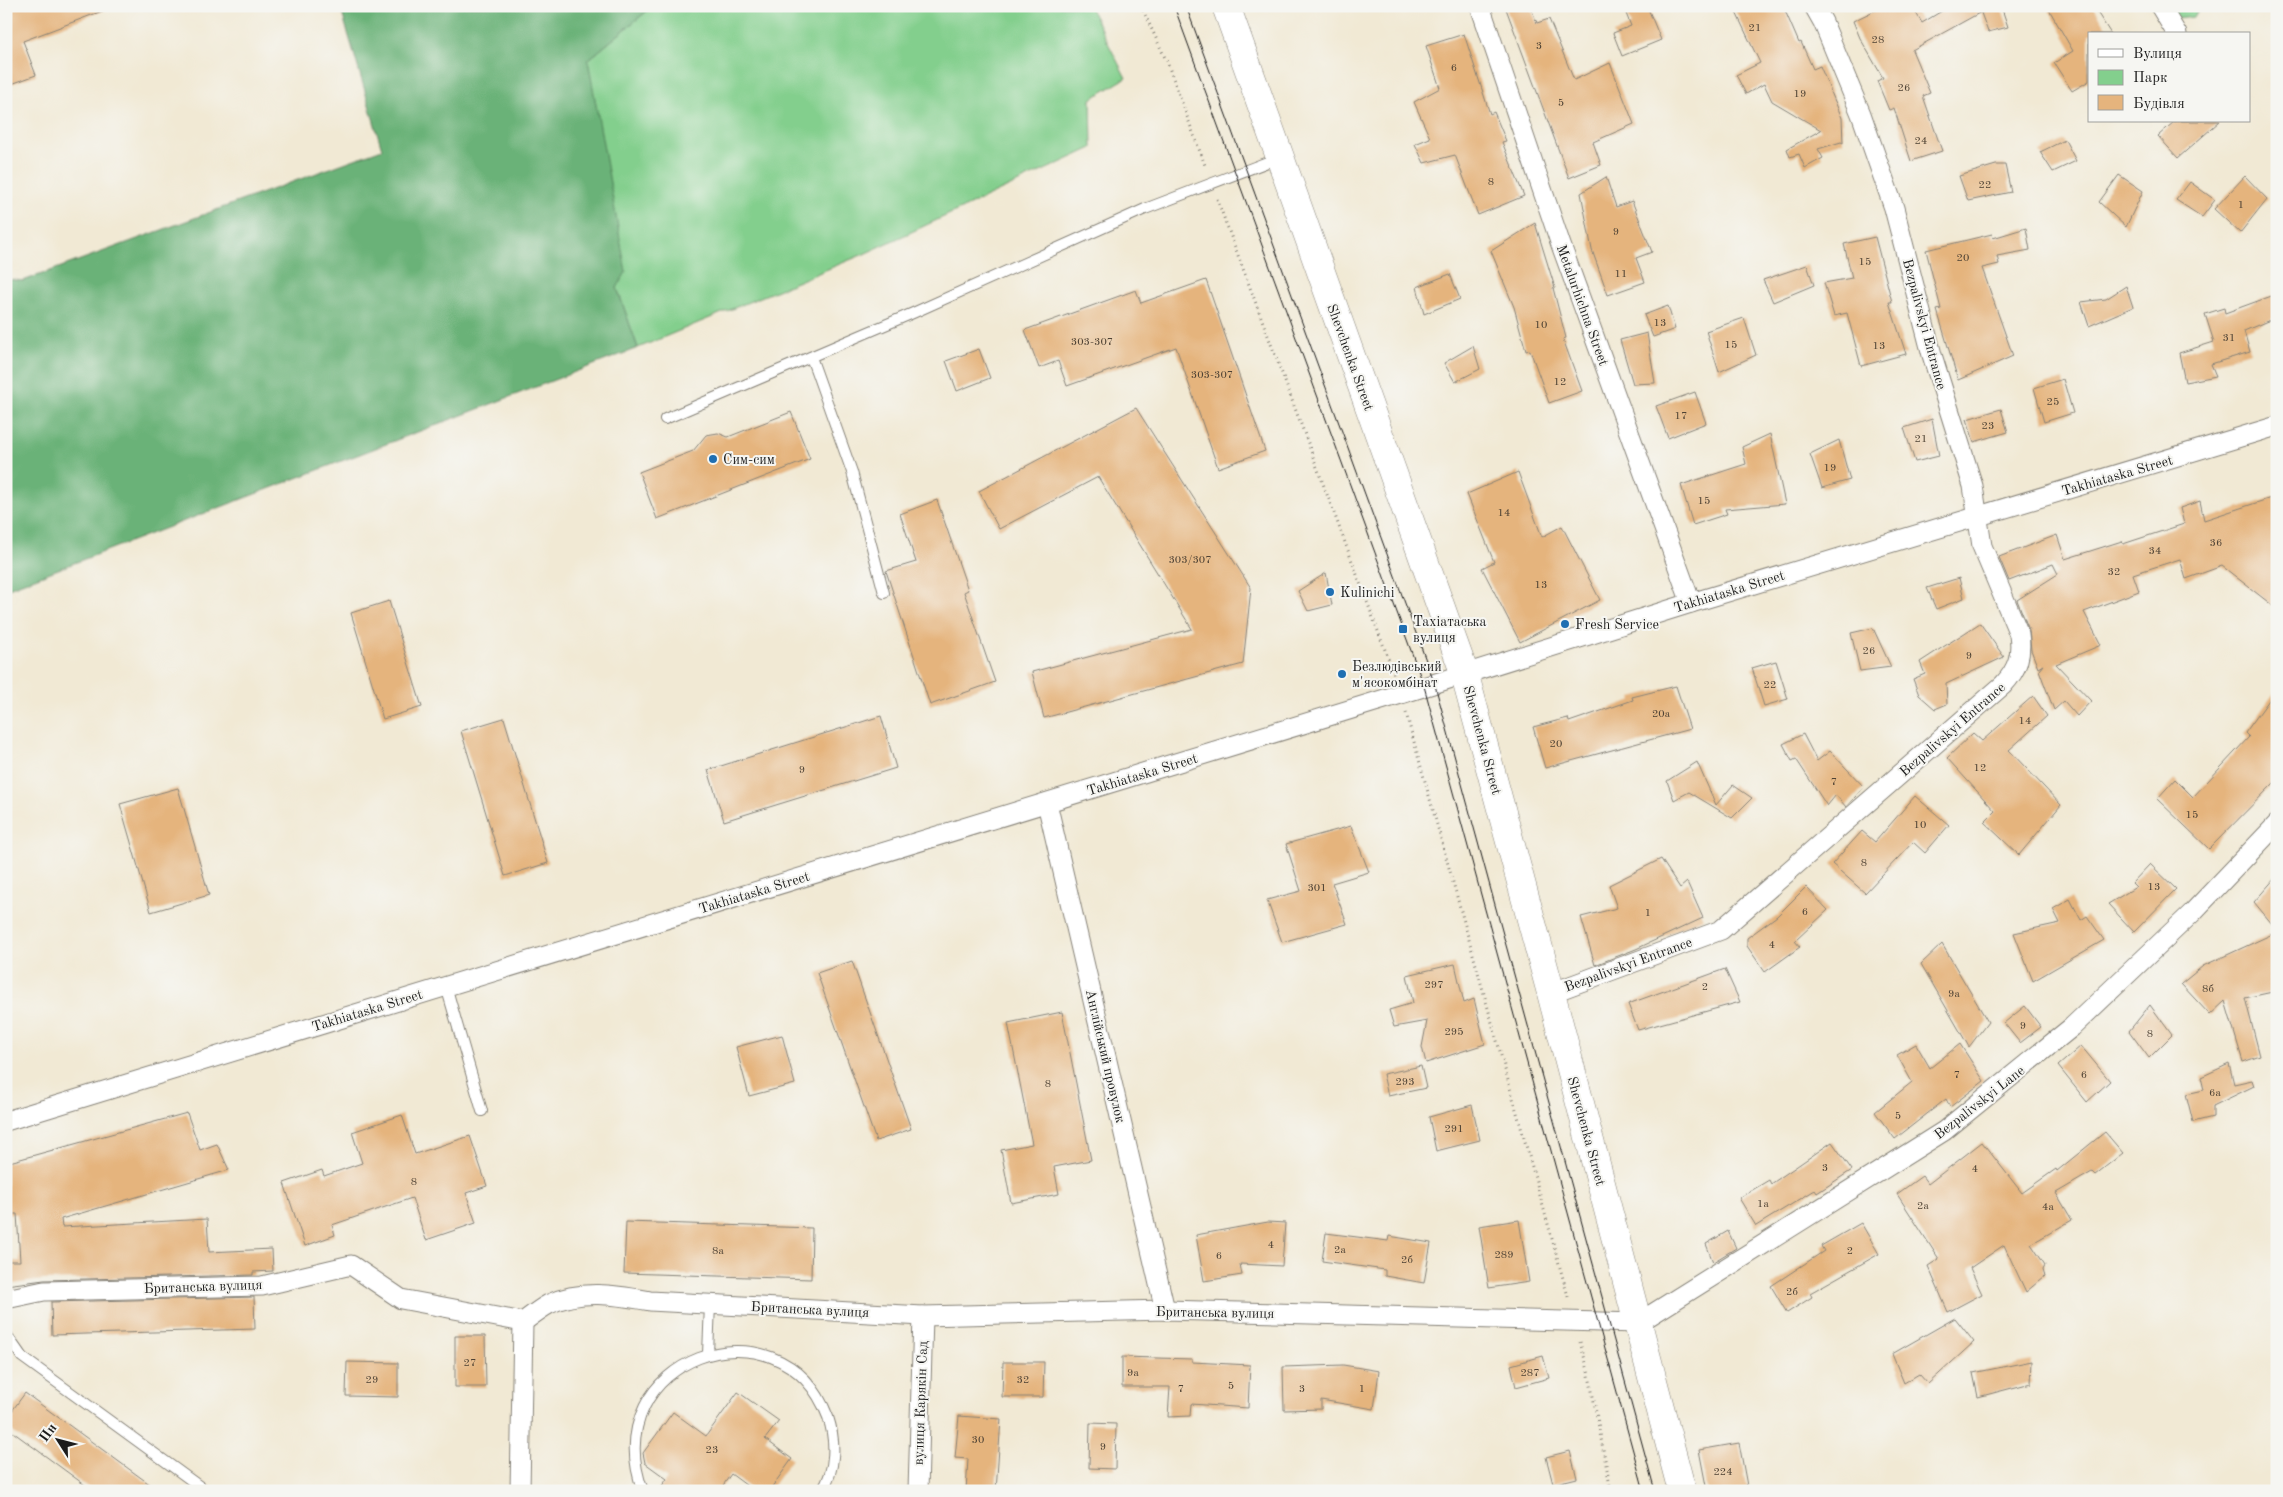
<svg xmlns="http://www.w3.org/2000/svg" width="2283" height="1497" font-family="'Old Standard TT',serif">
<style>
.green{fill:#83cf8d;stroke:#507654}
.forest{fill:#6ab278;stroke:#43674a}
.building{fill:#e5b47d}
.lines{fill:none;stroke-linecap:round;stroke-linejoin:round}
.service-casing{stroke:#868278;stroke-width:12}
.minor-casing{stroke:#868278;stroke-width:21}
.primary-casing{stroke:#868278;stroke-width:29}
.path{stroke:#868278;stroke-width:3;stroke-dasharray:1 4;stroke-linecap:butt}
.service{stroke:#fff;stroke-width:10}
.minor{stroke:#fff;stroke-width:19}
.primary{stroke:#fff;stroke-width:28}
.tram{stroke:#1c1c1c;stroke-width:1}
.poi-dot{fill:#1f6fb2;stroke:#f6f6f2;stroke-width:2}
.labels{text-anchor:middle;stroke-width:4;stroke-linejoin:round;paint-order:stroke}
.number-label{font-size:11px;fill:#4e4234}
.street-label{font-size:14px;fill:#1c1c1c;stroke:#f6f6f2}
.poi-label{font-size:14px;fill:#1c1c1c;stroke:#f6f6f2;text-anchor:start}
</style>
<rect width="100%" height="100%" fill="#f6f6f2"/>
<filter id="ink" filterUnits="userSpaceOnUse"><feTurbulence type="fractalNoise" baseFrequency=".02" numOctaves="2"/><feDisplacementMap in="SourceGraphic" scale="10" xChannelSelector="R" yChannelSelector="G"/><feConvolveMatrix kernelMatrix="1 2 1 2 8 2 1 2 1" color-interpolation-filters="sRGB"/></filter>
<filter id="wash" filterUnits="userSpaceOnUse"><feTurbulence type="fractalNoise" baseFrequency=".0096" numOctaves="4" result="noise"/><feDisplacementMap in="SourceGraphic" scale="20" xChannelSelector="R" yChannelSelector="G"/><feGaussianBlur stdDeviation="1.12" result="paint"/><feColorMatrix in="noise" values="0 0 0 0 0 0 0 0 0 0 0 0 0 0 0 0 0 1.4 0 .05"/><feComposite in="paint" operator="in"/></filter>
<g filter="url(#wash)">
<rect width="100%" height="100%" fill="#f1e9d4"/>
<g class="green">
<polygon points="653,6 1089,6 1126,78 1091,99 1092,148 864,254 638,348 617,288 588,60"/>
<polygon points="2160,6 2200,6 2194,17 2168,20"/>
</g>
<polygon class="forest" points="340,6 653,6 588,60 626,272 617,288 638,348 6,589 6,279 23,281 382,149"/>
<g id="blocks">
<g class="building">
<polygon points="6,6 110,6 110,8 23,41 36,75 6,86"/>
<polygon points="1505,6 1530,6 1537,23 1549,19 1574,80 1610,63 1634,124 1593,142 1601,165 1569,178"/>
<polygon points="1623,6 1647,6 1661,40 1622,56 1613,33 1631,26"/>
<polygon points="1733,6 1783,6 1799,43 1801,42 1813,69 1820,66 1842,118 1843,143 1841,142 1818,149 1823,158 1805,168 1799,154 1790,157 1787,149 1821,130 1772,101 1764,84 1746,94 1736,75 1760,63"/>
<polygon points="1884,6 1912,6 1922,23 1950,6 1992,6 1912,50 1930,93 1923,96 1942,151 1911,161 1894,108 1889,110 1877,81 1883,78 1860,38 1853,21"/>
<polygon points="1997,6 2001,6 2008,27 1988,32 1981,13"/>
<polygon points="2047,6 2093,6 2111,34 2089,34 2089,81 2072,91 2054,63 2073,51"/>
<polygon points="1464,34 1490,114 1494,112 1506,141 1502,142 1524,196 1478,215 1455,155 1424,163 1415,144 1430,138 1414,102 1440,88 1426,46"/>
<polygon points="2175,121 2220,121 2178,158 2158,136"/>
<polygon points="2065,140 2076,161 2053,172 2040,152"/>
<polygon points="1996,165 2005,165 2011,192 1968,201 1959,176"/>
<polygon points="2119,175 2143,191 2126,227 2099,202"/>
<polygon points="2245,176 2267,199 2240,233 2214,209"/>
<polygon points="1606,177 1616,207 1632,201 1652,252 1636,258 1645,282 1608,295 1592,250 1581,193"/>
<polygon points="2190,182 2215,200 2202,217 2176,200"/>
<polygon points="1535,223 1555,288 1553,288 1566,338 1563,339 1582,391 1549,403 1530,350 1526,351 1514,307 1491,251"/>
<polygon points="2026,228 2030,250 1997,256 1999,264 1982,268 2013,356 1958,380 1937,310 1941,309 1926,250 1992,234 1993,238"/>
<polygon points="1875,237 1892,302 1889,302 1906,354 1861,366 1847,313 1834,316 1824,283 1852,278 1844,244"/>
<polygon points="1807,265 1814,285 1773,302 1763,280"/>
<polygon points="1450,274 1460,299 1424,314 1417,287"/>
<polygon points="1206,280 1265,451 1218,468 1176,347 1067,386 1058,361 1039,368 1025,330 1136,290 1141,303"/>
<polygon points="2126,286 2133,307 2089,326 2081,302 2106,299"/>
<polygon points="2277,294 2277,317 2244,331 2250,352 2211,364 2216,376 2185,382 2179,353 2214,342 2205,314 2224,308 2225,313"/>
<polygon points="1668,306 1675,329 1653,337 1644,315"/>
<polygon points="1744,318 1756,355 1719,372 1706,331"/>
<polygon points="1647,333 1655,383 1633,384 1620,340"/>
<polygon points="1473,346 1480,369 1455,382 1444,363"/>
<polygon points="979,349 990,378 957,391 946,361"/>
<polygon points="2063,379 2073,413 2044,422 2034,388"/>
<polygon points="1695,392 1706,423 1668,438 1656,406"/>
<polygon points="1136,408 1251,588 1243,664 1044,718 1032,672 1192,629 1098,477 999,529 979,491"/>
<polygon points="2001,409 2008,432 1974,442 1967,419"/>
<polygon points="791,412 810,459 657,519 639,472 693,451 706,435 718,433 728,437"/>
<polygon points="1932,419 1939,456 1915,462 1904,428"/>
<polygon points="1770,434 1785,504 1725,509 1727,514 1693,525 1681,485 1746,464 1742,447"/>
<polygon points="1839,440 1850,480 1822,488 1810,454"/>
<polygon points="1518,472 1542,537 1562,526 1600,600 1520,642 1482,568 1494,562 1467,494"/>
<polygon points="2277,496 2277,609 2222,566 2186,579 2180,559 2133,574 2139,591 2084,612 2101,645 2056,664 2091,701 2077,716 2064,701 2054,710 2039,670 2043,665 2038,668 2031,650 2029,630 2017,600 2058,574 2053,564 2009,581 1999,557 2057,535 2065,559 2122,541 2123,544 2184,524 2180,508 2200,501 2204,520"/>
<polygon points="937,500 968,590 964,592 995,682 930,705 886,571 916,562 900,514"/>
<polygon points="1326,573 1332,605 1308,611 1298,591"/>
<polygon points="1959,578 1964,598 1936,609 1927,588"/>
<polygon points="389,601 422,707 383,719 351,613"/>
<polygon points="1980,623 2004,657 1946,684 1947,704 1935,709 1919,695 1913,679 1925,674 1920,662"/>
<polygon points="1873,628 1891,667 1860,671 1851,633"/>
<polygon points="1776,661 1788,699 1764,706 1752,668"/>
<polygon points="1676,686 1690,729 1545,768 1533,727 1568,718 1569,722 1633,700 1632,697"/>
<polygon points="2277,689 2277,780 2209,849 2157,799 2175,779 2193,797 2249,737 2245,733"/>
<polygon points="2033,696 2047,716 2009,750 2061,805 2019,855 1984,822 1995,811 1947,758 1973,733 1982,741"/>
<polygon points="881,716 896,768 724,821 708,770"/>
<polygon points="504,718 548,863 505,876 461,731"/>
<polygon points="1803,734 1817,761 1830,751 1864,787 1846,807 1836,795 1827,806 1796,759 1792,761 1783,744"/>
<polygon points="1697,762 1716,805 1733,785 1752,798 1732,818 1689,792 1674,800 1667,781"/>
<polygon points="178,788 209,895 151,912 120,804"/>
<polygon points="1915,796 1949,825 1925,853 1913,842 1865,893 1832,864 1862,831 1875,842"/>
<polygon points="1351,826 1369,872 1332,883 1347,924 1282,942 1267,900 1301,891 1286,844"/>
<polygon points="1661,859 1680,888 1687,882 1703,918 1636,949 1595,965 1581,917 1617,908 1609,885"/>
<polygon points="2150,864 2176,889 2134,932 2108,904 2136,887 2132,883"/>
<polygon points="2277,876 2277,930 2254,902"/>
<polygon points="1806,887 1828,910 1795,941 1800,947 1765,972 1747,946 1747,938 1777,916"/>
<polygon points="2070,899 2081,920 2087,916 2104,940 2033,981 2014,933 2060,923 2053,909"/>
<polygon points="2277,932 2277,991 2245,998 2260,1056 2243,1062 2225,1001 2210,1015 2181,984 2203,966"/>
<polygon points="1942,944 1988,1022 1969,1047 1921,964"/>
<polygon points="852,961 911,1129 876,1141 817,973"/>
<polygon points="1455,964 1464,1003 1474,999 1485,1044 1426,1063 1422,1047 1427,1021 1394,1027 1389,1010 1413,1003 1407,975"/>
<polygon points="1725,969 1740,1002 1638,1030 1628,1004"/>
<polygon points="2150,1005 2172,1035 2149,1058 2129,1031"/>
<polygon points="2025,1006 2041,1027 2020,1043 2004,1023"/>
<polygon points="1062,1012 1091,1160 1054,1167 1059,1194 1011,1203 1001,1150 1032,1144 1008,1023"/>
<polygon points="782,1035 795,1084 749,1096 736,1047"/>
<polygon points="1916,1044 1930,1068 1960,1044 1984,1081 1950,1107 1946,1099 1895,1139 1875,1112 1912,1082 1897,1055"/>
<polygon points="2081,1046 2110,1081 2087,1102 2058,1066"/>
<polygon points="2229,1064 2234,1084 2252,1080 2254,1086 2213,1106 2213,1117 2193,1122 2186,1094 2204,1090 2201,1077"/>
<polygon points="1421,1066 1426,1088 1388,1096 1383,1074"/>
<polygon points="1472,1105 1480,1140 1436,1151 1429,1117"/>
<polygon points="187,1113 200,1150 217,1144 229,1170 61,1219 62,1227 207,1219 209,1252 272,1249 273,1271 253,1272 253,1275 44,1280 6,1285 6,1261 20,1261 17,1214 7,1214 6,1163"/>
<polygon points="402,1115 415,1154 470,1136 487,1186 466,1193 476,1223 426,1240 412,1198 332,1225 335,1235 305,1246 284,1183 322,1170 324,1176 362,1163 352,1132"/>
<polygon points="2105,1132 2123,1153 2095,1175 2092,1172 2056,1193 2072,1220 2031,1244 2045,1265 2043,1269 2045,1276 2026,1292 2004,1245 1970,1268 1982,1294 1948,1312 1928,1266 1939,1259 1897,1194 1922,1176 1928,1184 1982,1142 2022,1193 2056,1169 2057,1171"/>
<polygon points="1832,1142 1852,1170 1817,1193 1815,1190 1756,1226 1739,1198 1769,1180 1771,1184"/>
<polygon points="1519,1220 1529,1282 1489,1288 1479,1226"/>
<polygon points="626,1222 812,1228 811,1279 624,1273"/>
<polygon points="1268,1222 1285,1223 1282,1266 1240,1264 1242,1275 1204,1281 1196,1235"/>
<polygon points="1861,1223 1879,1254 1810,1293 1812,1297 1787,1313 1771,1286 1824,1251 1821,1246"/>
<polygon points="1728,1231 1736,1248 1713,1262 1706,1244"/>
<polygon points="1326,1233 1388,1241 1389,1236 1431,1243 1424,1283 1385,1276 1385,1270 1322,1261"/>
<polygon points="254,1297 255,1329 52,1335 51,1302"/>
<polygon points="1955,1318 1974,1342 1928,1384 1919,1374 1904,1383 1892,1354"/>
<polygon points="455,1336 485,1336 486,1387 455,1387"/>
<polygon points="1543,1356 1549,1378 1516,1387 1511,1365"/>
<polygon points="1122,1357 1192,1359 1192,1362 1250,1365 1248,1408 1191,1404 1190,1416 1168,1417 1170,1387 1122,1387"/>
<polygon points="2032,1361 2031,1383 1978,1397 1973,1373"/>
<polygon points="347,1362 398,1363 398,1397 346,1396"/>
<polygon points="1003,1362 1044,1362 1043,1397 1002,1397"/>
<polygon points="1343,1365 1379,1371 1374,1409 1321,1400 1321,1409 1284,1410 1283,1367"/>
<polygon points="738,1392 779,1421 765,1439 792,1459 769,1491 754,1491 731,1474 719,1491 658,1491 667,1479 645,1463 643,1453 673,1412 706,1436"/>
<polygon points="25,1393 159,1491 93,1491 6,1427 6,1419"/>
<polygon points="959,1416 1001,1419 996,1491 966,1491 968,1459 955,1458"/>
<polygon points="1090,1423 1116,1424 1115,1469 1089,1468"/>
<polygon points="1739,1443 1748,1491 1707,1491 1699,1450"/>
<polygon points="1570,1451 1577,1478 1553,1484 1546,1457"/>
</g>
</g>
</g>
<g filter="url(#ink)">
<use href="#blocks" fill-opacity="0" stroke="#868278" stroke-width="1"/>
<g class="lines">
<defs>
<g id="service">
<polyline points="811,357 852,472 884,593"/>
<polyline points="665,419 913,313 1145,209 1278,158"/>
<polyline points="446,986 482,1111"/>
<polyline points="6,1334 22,1357 206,1491"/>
<polyline points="708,1354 710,1304"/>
<path d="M643,1491C594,1360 780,1292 828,1417C836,1441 836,1469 822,1491"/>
</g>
<g id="minor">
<polyline points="1480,6 1561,245 1691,603"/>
<polyline points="2160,6 2177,34"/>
<polyline points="1047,803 1165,1310"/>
<path d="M1551,993L1721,930L2003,685C2018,669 2022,655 2019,634L1982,546L1973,486L1932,355L1894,208L1861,114L1823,22L1814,6"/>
<polyline points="6,1121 1401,694 1691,603 2277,426"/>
<path d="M6,1299L44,1291L262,1286L351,1265L401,1299L523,1322C531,1316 540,1309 549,1304C582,1289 615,1295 650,1301L923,1316L1165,1310L1638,1323L1944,1131L2072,1027L2192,913L2277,824"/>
<polyline points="520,1491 523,1322"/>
<polyline points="918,1491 923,1316"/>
</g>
<polyline id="primary" points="1226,6 1464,672 1551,993 1682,1491"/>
</defs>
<use href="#service" class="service-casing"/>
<use href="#minor" class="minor-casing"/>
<use href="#primary" class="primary-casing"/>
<g class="path">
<polyline points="1141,6 1167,62 1206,168"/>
<polyline points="1217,199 1394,674"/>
<polyline points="1406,713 1569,1300"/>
<polyline points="1580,1342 1588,1370 1611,1491"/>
</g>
<use href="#service" class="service"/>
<use href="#minor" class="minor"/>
<use href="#primary" class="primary"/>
<g class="tram">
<polyline points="1174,6 1424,686 1644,1491"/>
<polyline points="1186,6 1435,685 1655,1491"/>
</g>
</g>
</g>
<g class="poi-dot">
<circle cx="713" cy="459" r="5"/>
<circle cx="1330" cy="592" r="5"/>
<circle cx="1565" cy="624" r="5"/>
<rect x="1398" y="624" width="10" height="10" rx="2.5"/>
<circle cx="1342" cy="674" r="5"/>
</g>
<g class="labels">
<g class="number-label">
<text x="1755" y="31">21</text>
<text x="1878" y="43">28</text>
<text x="1539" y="49">3</text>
<text x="1454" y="71">6</text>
<text x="1904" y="91">26</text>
<text x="1800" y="97">19</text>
<text x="1561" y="106">5</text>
<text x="1921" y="144">24</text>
<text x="1491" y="185">8</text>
<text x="1985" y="188">22</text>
<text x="2241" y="208">1</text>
<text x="1616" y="235">9</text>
<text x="1963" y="261">20</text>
<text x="1865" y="265">15</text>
<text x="1621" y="277">11</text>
<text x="1660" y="326">13</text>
<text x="1541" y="328">10</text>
<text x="2229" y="341">31</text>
<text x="1092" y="345">303-307</text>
<text x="1731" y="348">15</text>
<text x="1879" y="349">13</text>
<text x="1212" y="378">303-307</text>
<text x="1560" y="385">12</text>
<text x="2053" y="405">25</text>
<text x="1681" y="419">17</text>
<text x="1988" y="429">23</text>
<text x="1921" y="442">21</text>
<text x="1830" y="471">19</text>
<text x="1704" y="504">15</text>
<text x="1504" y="516">14</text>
<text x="2216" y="546">36</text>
<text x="2155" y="554">34</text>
<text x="1190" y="563">303/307</text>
<text x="2114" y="575">32</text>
<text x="1541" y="588">13</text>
<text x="1869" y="654">26</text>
<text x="1969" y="659">9</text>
<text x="1770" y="688">22</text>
<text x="1661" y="717">20а</text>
<text x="2025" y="724">14</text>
<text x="1556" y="747">20</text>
<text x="1980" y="771">12</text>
<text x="802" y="773">9</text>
<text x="1834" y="785">7</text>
<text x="2192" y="818">15</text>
<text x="1920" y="828">10</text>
<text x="1864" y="866">8</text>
<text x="2154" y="890">13</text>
<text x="1317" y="891">301</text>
<text x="1805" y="915">6</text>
<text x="1648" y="916">1</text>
<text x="1772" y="948">4</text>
<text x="1434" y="988">297</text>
<text x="1705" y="990">2</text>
<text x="2208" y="992">8б</text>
<text x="1954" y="997">9а</text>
<text x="2023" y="1029">9</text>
<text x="1454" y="1035">295</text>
<text x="2150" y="1037">8</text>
<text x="1957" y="1078">7</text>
<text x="2084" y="1078">6</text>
<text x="1405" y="1085">293</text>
<text x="1048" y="1087">8</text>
<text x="2215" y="1096">6а</text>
<text x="1898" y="1119">5</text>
<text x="1454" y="1132">291</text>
<text x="1825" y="1171">3</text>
<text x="1975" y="1172">4</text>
<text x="414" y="1185">8</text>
<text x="1763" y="1207">1а</text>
<text x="1923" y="1209">2а</text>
<text x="2048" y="1210">4а</text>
<text x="1271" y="1248">4</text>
<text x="1340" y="1253">2а</text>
<text x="718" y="1254">8а</text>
<text x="1850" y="1254">2</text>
<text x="1504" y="1258">289</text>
<text x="1219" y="1259">6</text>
<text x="1407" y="1263">2б</text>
<text x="1792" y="1295">2б</text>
<text x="470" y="1366">27</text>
<text x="1133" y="1376">9а</text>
<text x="1530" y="1376">287</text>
<text x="372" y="1383">29</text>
<text x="1023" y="1383">32</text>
<text x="1231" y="1389">5</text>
<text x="1181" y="1392">7</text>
<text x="1302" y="1392">3</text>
<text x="1362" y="1392">1</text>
<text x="978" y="1443">30</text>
<text x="1103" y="1450">9</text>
<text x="712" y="1453">23</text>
<text x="1723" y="1475">224</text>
</g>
<g class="street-label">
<text transform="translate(1583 305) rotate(70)" y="5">Metalurhichna Street</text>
<text transform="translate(1925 324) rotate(75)" y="5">Bezpalivskyi Entrance</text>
<text transform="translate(1351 357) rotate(70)" y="5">Shevchenka Street</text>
<text transform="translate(2117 475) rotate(-16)" y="5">Takhiataska Street</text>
<text transform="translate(1729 591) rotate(-17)" y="5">Takhiataska Street</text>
<text transform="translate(1952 729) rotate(-41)" y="5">Bezpalivskyi Entrance</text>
<text transform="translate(1483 740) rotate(75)" y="5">Shevchenka Street</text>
<text transform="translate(1142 774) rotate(-17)" y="5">Takhiataska Street</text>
<text transform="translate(754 892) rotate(-17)" y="5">Takhiataska Street</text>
<text transform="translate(1628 964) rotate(-20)" y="5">Bezpalivskyi Entrance</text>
<text transform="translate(367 1010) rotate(-17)" y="5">Takhiataska Street</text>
<text transform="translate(1106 1056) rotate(77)" y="5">Англійський провулок</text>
<text transform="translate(1979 1102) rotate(-38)" y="5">Bezpalivskyi Lane</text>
<text transform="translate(1587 1131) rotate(75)" y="5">Shevchenka Street</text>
<text transform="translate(203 1286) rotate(-2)" y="5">Британська вулиця</text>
<text transform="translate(810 1309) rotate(3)" y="5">Британська вулиця</text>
<text transform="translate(1215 1312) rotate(1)" y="5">Британська вулиця</text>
<text transform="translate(920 1403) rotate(-88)" y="5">вулиця Карякін Сад</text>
</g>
<g class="poi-label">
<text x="723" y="464">Сим-сим</text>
<text x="1340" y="597">Kulinichi</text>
<text x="1413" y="626">Тахіатаська<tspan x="1413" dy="16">вулиця</tspan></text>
<text x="1575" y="629">Fresh Service</text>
<text x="1352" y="671">Безлюдівський<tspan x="1352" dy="16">м'ясокомбінат</tspan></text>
</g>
</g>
<rect width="2283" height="1497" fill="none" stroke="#f6f6f2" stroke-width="25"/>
<rect x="2088" y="32" width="162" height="90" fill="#f6f6f2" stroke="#9f9f9c"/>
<rect x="2098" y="49" width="25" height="8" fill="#ffffff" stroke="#9f9f9c"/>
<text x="2133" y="58" font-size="15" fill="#1c1c1c">Вулиця</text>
<rect x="2098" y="70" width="25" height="15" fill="#83cf8d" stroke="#9f9f9c"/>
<text x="2133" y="82" font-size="15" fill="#1c1c1c">Парк</text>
<rect x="2098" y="95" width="25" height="15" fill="#e5b47d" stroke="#9f9f9c"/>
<text x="2133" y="108" font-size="15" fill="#1c1c1c">Будівля</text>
<g transform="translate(58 1440) rotate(306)" stroke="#f6f6f2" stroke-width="4" paint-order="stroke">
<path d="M0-4L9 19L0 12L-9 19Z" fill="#1c1c1c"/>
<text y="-8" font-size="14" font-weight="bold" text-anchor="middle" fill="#1c1c1c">Пн</text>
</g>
</svg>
